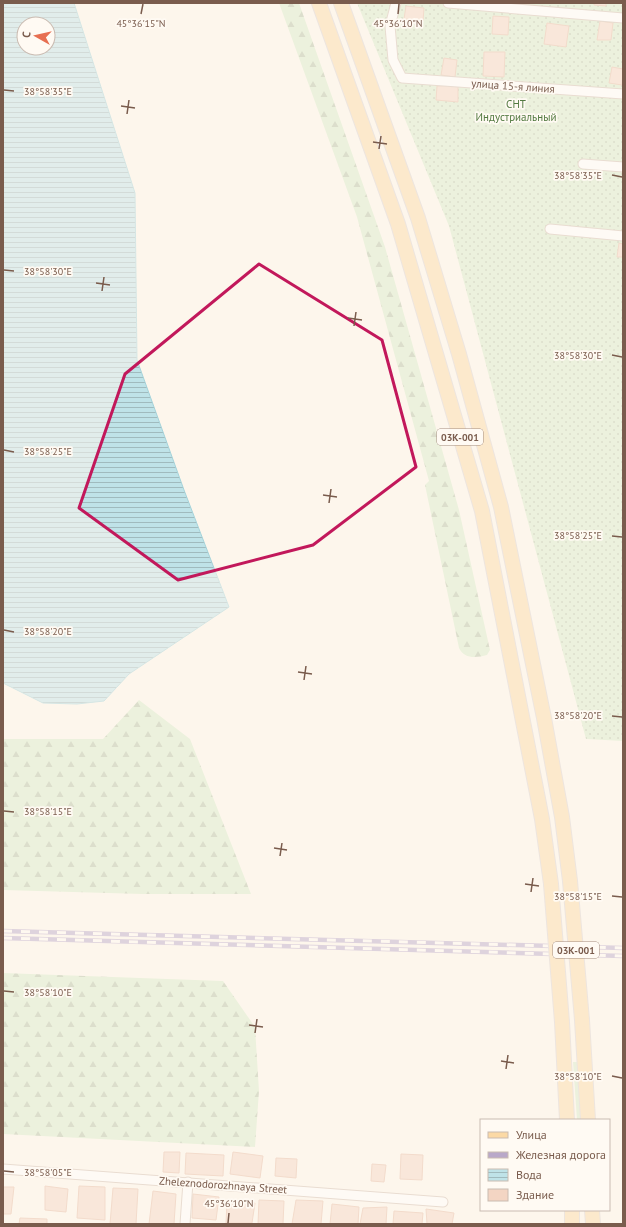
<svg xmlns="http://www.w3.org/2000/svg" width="626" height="1227" font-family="'PT Sans',sans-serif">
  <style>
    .grass { fill: #d8ecc9 }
    .forest { fill: url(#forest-firs) }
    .garden { fill: url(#garden-dots) }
    .water { fill: url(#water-rules); stroke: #a5d3da; fill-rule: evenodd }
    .building { fill: #f3d5c3; stroke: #e6bba3 }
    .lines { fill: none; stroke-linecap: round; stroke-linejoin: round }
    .minor-casing { stroke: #d1beb0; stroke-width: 11 }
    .primary-casing { stroke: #dad1cd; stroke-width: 16 }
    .minor { stroke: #fff; stroke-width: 9 }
    .primary { stroke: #fbd9a5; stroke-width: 14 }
    .rail-casing { stroke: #b9a8c9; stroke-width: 4.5 }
    .rail { stroke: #fffaf3; stroke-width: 3; stroke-dasharray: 9; stroke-linecap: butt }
    .primary-bridge-casing { stroke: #dad1cd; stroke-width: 16; stroke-linecap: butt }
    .primary-bridge { stroke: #fbd9a5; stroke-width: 14 }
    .marked { fill: none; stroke: #c2185b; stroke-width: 3; stroke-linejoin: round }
    .ticks { fill: none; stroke: #7a5c4d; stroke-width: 1.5 }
    .labels { text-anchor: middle; stroke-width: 3.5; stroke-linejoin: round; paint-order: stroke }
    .shield { fill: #fffaf3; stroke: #a28b7f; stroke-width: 1 }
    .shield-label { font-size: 10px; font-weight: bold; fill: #7a5c4d }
    .street-label { font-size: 11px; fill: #7a5c4d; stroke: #fffaf3 }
    .park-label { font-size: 11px; fill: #537a41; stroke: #fffaf3 }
    .ticks-label { font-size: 10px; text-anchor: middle; fill: #7a5c4d; stroke: #fffaf3; stroke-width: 3.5; stroke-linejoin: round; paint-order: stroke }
  </style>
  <defs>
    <pattern id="forest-firs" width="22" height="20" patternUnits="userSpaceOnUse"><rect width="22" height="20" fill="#d8ecc9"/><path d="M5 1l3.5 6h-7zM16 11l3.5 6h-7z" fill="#b4c2a5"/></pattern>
    <pattern id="garden-dots" width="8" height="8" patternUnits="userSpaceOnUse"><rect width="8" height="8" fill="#d8ecc9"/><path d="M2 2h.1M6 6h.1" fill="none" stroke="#b4c2a5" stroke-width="1.8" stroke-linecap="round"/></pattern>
    <pattern id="water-rules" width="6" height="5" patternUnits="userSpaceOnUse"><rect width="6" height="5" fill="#bfe3e8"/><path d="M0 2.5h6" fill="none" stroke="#a0bbbe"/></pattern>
  </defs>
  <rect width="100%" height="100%" fill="#fdf6ec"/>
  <path class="grass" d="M573 1062H579L583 1120H577Z"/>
  <g class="forest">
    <path d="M279 3H299L385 247 459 510 490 650 487 655C476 658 464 659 459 648L425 485 429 481 357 217Z"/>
    <path d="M139 700 190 739 251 894H142L3 890V739H103Z"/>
    <path d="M3 973 223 981 255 1027 259 1091 255 1147 3 1134Z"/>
  </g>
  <path class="garden" d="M357 3H623V741L586 739 449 226Z"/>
  <path class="water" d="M3 3H74L135 193 137 360 184 490 229 607 129 674 104 701 77 704 43 703 3 683ZM24 24H48V48H24Z"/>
  <g class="building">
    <path d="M594 3H606V6L594 5Z"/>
    <path d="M406 6 424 8 423 21 404 19Z"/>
    <path d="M493 16 509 17 508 35 492 34Z"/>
    <path d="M600 21 613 23 611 40H597Z"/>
    <path d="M547 23 569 26 566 47 544 44Z"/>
    <path d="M484 52H505L504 77 483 76Z"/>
    <path d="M444 58 457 60 455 77 441 75Z"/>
    <path d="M612 67 623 69 622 85 609 83Z"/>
    <path d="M458 85V102L436 100 437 86Z"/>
    <path d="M619 243 623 244V257H617Z"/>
    <path d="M164 1152H180L179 1173 163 1172Z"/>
    <path d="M233 1152 263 1156 260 1178 230 1174Z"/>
    <path d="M186 1153 224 1155 223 1176 185 1174Z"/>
    <path d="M401 1154 423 1155 422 1180 400 1179Z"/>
    <path d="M276 1158 297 1159 296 1178 275 1176Z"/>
    <path d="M372 1164 386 1165 384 1182 371 1181Z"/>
    <path d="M45 1186 68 1189 66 1212 45 1210Z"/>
    <path d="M79 1186 105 1187V1220L77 1218Z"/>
    <path d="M3 1187H14L11 1214H3Z"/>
    <path d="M113 1188 138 1189 136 1224H110Z"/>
    <path d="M153 1191 176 1194 174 1224H149Z"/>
    <path d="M193 1194 219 1197 216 1220 192 1218Z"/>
    <path d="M259 1200 284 1201 283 1224H258Z"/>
    <path d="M296 1200 323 1201 321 1224H292Z"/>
    <path d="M227 1202 255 1203 252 1223H226Z"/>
    <path d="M332 1204 359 1207 358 1224H330Z"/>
    <path d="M387 1207 386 1224H360L363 1208Z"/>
    <path d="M426 1209 454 1213 452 1224H427Z"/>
    <path d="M394 1211 423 1213 422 1224H393Z"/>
    <path d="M20 1218 47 1219V1224H19Z"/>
  </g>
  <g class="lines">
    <defs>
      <g id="minor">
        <path d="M396 3 390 26 393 60 402 78 623 94"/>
        <path d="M448 3 623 18"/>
        <path d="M583 164 623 167"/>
        <path d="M550 229 623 236"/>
        <path d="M3 1169 443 1202"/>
        <path d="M185 1224 188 1182"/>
      </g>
      <g id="primary">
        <path d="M319 3 398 224 482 511 542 819 551 884"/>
        <path d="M341 3 418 218 459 354 501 507 544 718 562 817 570 881"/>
        <path d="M582 1020 588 1120"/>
        <path d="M562 1022 567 1120"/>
        <path d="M572 1210V1224"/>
        <path d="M592 1210 593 1224"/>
      </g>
    </defs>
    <use href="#minor" class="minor-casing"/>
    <use href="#primary" class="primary-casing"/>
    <use href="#minor" class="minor"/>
    <use href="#primary" class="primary"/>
    <defs>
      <g id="rail">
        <path d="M3 931 623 948"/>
        <path d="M3 938 623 956"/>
      </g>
    </defs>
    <use href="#rail" class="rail-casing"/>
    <use href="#rail" class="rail"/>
    <defs>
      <g id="primary-bridge">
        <path d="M570 881 582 1020"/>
        <path d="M551 884 562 1022"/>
      </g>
    </defs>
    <use href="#primary-bridge" class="primary-bridge-casing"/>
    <use href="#primary-bridge" class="primary-bridge"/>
  </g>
  <path d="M0 0H626V1227H0ZM259 264 382 340 416 467 313 545 178 580 79 508 125 374Z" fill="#fdf6ec" fill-opacity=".55" fill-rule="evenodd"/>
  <path class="marked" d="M259 264 382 340 416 467 313 545 178 580 79 508 125 374Z"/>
  <path class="ticks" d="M141 14 143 4M398 14 399 4M4 90 14 91M121 106 135 108M127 114 129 100M373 142 387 144M379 149 381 136M612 175 622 177M4 270 14 271M96 283 110 285M102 291 104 277M348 318 362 320M354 326 356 312M612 355 622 357M4 450 14 452M323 495 337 497M329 503 331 489M612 536 622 537M4 630 14 632M298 672 312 674M304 680 306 666M612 716 622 717M4 811 14 812M274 848 287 850M280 856 282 843M525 884 539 886M531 892 533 878M612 896 622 897M4 991 14 992M249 1025 263 1027M255 1033 257 1019M501 1061 514 1063M506 1069 508 1055M612 1076 622 1078M4 1171 14 1172M228 1223 229 1213"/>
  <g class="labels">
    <g class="shield">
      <rect x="437" y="429" width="46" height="16" rx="3"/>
      <rect x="553" y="942" width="46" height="16" rx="3"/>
    </g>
    <g class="shield-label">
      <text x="460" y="441">03К-001</text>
      <text x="576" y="954">03К-001</text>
    </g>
    <g class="street-label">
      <text transform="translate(513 86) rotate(4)" y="4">улица 15-я линия</text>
      <text transform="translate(223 1185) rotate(4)" y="4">Zheleznodorozhnaya Street</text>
    </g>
    <g class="park-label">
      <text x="516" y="108">СНТ<tspan x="516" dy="13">Индустриальный</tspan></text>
    </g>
  </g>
  <g class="ticks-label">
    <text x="141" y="27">45°36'15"N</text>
    <text x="398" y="27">45°36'10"N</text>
    <text x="48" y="95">38°58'35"E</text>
    <text x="578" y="179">38°58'35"E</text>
    <text x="48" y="275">38°58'30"E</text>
    <text x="578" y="359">38°58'30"E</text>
    <text x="48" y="455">38°58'25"E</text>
    <text x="578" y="539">38°58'25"E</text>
    <text x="48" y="635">38°58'20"E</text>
    <text x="578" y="719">38°58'20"E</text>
    <text x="48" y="815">38°58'15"E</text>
    <text x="578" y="900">38°58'15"E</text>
    <text x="48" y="996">38°58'10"E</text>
    <text x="578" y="1080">38°58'10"E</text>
    <text x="48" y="1176">38°58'05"E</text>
    <text x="229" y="1207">45°36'10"N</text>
  </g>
  <rect width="626" height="1227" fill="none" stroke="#7a5c4d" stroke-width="8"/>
  <rect x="480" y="1119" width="130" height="92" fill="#fffaf3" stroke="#cabbb1"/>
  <rect x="488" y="1132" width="20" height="6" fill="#fbd9a5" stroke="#cabbb1"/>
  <text x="516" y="1139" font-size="12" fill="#7a5c4d">Улица</text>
  <rect x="488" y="1152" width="20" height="6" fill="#b9a8c9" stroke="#cabbb1"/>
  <text x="516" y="1159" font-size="12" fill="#7a5c4d">Железная дорога</text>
  <rect x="488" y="1169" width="20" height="12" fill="url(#water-rules)" stroke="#cabbb1"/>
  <text x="516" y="1179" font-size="12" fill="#7a5c4d">Вода</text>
  <rect x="488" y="1189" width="20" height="12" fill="#f3d5c3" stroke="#cabbb1"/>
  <text x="516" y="1199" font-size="12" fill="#7a5c4d">Здание</text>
  <g transform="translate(36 36) rotate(278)"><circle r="19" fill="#fffaf3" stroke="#cabbb1"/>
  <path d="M0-3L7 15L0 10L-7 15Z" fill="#e76f51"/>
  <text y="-6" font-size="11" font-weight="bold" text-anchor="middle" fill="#7a5c4d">С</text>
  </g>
</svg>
